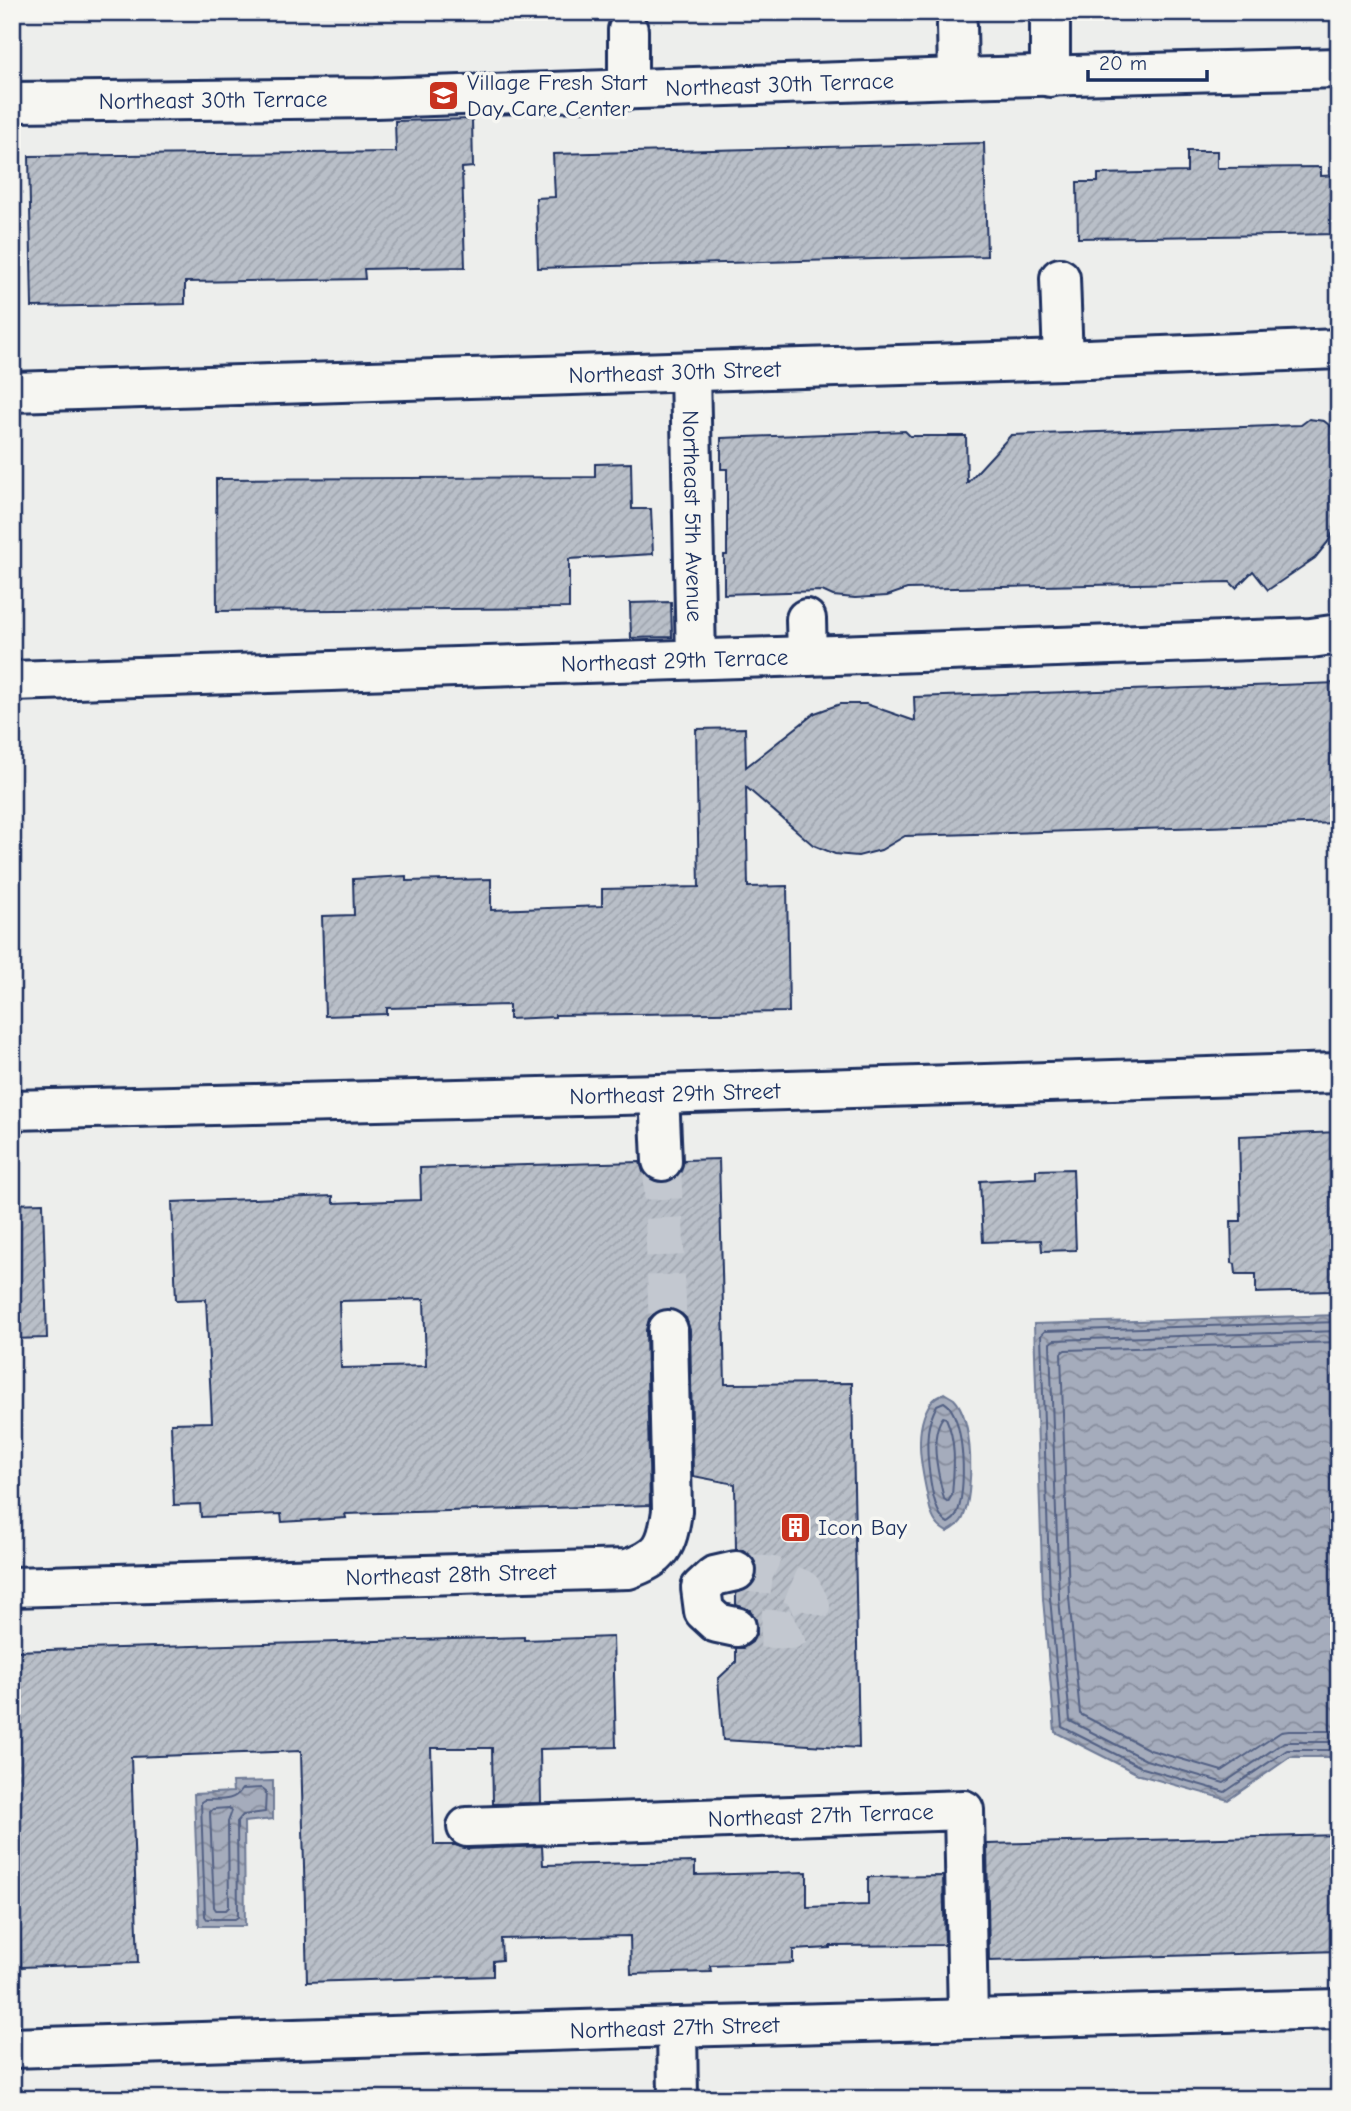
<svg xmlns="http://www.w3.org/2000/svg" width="1351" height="2111" font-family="'Comic Neue',sans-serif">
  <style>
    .water { fill: url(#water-waves); stroke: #6e7a96; stroke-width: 2 }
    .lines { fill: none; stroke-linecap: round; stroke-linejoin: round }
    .shore { stroke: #526184; stroke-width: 2 }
    .building { fill: url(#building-hatch); stroke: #1b2f5e; stroke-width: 2; fill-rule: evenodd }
    .minor-tunnel { stroke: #c3c8d0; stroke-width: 38; stroke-dasharray: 38 19; stroke-linecap: butt }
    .minor-casing { stroke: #1b2f5e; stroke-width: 44 }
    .minor { stroke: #f6f6f2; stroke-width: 38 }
    .labels { text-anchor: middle; stroke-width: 7; stroke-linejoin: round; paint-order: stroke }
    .poi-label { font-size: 23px; fill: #1b2f5e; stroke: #f6f6f2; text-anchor: start }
    .street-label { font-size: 23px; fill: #1b2f5e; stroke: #f6f6f2 }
  </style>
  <defs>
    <pattern id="water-waves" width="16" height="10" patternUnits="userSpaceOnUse" patternTransform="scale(1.75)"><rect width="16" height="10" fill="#a5acbc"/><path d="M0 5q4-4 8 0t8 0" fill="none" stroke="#868c9c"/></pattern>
    <pattern id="building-hatch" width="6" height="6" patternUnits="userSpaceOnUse" patternTransform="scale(1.75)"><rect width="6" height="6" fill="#b9bfc8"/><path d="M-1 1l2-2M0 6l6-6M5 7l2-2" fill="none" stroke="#9ea4ae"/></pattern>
  </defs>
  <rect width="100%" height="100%" fill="#edeeec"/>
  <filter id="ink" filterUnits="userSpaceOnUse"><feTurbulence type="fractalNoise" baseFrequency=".0143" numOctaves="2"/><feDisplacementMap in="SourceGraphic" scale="14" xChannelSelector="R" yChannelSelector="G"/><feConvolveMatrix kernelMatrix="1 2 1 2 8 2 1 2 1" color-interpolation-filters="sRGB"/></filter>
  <g filter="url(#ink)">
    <g class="water">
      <path d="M1339 1315V1757H1290L1228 1800 1140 1775 1055 1732 1043 1599 1034 1324Z"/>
      <path d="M944 1393C947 1395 951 1397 954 1399 974 1419 974 1493 963 1518 960 1525 953 1529 947 1532 944 1530 940 1528 938 1525 931 1518 929 1504 927 1494 921 1466 913 1428 931 1402 934 1397 939 1396 944 1393Z"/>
      <path d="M273 1781V1819L244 1822 245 1926H199L194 1794 233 1792 232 1782Z"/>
    </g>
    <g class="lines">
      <g class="shore">
        <path d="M1339 1322 1045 1331 1041 1335 1050 1598 1062 1727 1143 1768 1225 1792 1287 1750H1339"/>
        <path d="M1339 1331 1054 1340 1050 1343 1059 1598 1070 1721 1146 1760 1224 1783 1284 1742H1339"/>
        <path d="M1339 1342 1065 1350 1061 1353 1069 1597 1080 1714 1150 1750 1222 1771 1281 1732 1289 1731H1339"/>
        <path d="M944 1402C966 1414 967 1496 956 1516 954 1520 951 1521 948 1523 930 1514 926 1451 928 1432 929 1422 933 1413 937 1405Z"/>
        <path d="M943 1417 946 1418C957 1442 954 1470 952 1495L948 1502 944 1499C939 1477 928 1437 943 1417Z"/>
        <path d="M262 1788 266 1791 265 1812 243 1815 237 1822 238 1917 235 1919H207L205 1916 201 1802 204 1800C219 1799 233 1803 242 1789Z"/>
        <path d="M213 1809 229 1808 232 1811 228 1822 229 1907 226 1910H216L214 1907 210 1812Z"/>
      </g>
    </g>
    <g class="building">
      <path d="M472 119 473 167 462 168 465 267 364 269 365 279 185 282V304L32 307 29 156 396 152 395 121Z"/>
      <path d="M984 143 987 256 538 268 536 198 555 197 553 154Z"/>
      <path d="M1187 151H1217V168L1321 167V176L1339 175V234L1078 238 1077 182H1098V174L1187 172Z"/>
      <path d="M1309 419 1324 421 1339 433V521L1328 542 1315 558 1268 590 1253 571 1236 588 1230 582 907 589 887 596 855 598 833 596 822 591 724 594V555H727V469H721V438L905 431 910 436H966L967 483 1011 435 1301 425Z"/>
      <path d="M631 463 632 509H651L653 554 569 559V608L217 611 216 479 595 477V464Z"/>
      <path d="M671 602 672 637 631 638 630 603Z"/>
      <path d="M1339 683V823L905 836 881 850 858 856 835 854 813 845 746 787 748 887 787 886 789 1012 555 1015V1017L509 1019V1005L387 1008V1014L325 1016 322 916 354 915 353 879 406 876V881L491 879V910L602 906V889L699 887 696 729 745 728 746 767 815 713 840 704H866L915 721 914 697Z"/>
      <path d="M1339 1132V1284H1332V1291L1256 1293V1274H1236L1235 1264 1232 1263 1231 1221H1241L1239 1136Z"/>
      <path d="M719 1159 725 1384 852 1383 859 1748 723 1740 718 1679 736 1662V1648H743L752 1642 757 1632 756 1620 750 1610 736 1605V1593L751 1587 757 1578V1567L752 1556 743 1550H736L735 1484 693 1476 690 1330 686 1318 678 1311 667 1308 656 1312 649 1319 646 1330 650 1505 345 1514 346 1518 282 1522 281 1514 201 1517 200 1504 174 1505 171 1423 212 1422 206 1299 176 1300 172 1202 333 1196V1203L421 1200 420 1168 640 1162 643 1172 651 1180 664 1183 673 1180 681 1172 684 1160ZM424 1299 426 1366 341 1368 339 1301Z"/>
      <path d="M1073 1169 1076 1250 1042 1251 1041 1240 983 1242 980 1181 1036 1178V1170Z"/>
      <path d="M43 1203 47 1338 12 1339V1204Z"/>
      <path d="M524 1637V1640L613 1637 616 1747 540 1749 541 1803 493 1804 492 1748H431L434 1845H455L468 1849 542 1846 543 1865 695 1862V1875L807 1872V1907L868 1905V1877L943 1876 945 1945 830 1946V1948L793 1950V1963L710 1966 711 1972 631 1974 630 1936 501 1939 502 1960 493 1961V1976L307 1982 301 1751 131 1757 138 1963 21 1967 14 1748H12V1651Z"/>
      <path d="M1339 1835V1951L989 1961 987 1844Z"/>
    </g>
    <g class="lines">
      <g class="minor-tunnel">
        <path d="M662 1161 668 1330"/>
        <path d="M736 1571 773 1576 802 1589 811 1606 807 1621 790 1630 736 1627"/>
      </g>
      <defs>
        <g id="minor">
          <path d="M1050 21V77"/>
          <path d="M957 25 958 78"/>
          <path d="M628 30V90"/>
          <path id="s1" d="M12 102 375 98 958 78 1339 68"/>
          <path d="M1060 278 1063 360"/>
          <path id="s2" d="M690 372 696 659"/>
          <path id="s3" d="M12 392 1063 360 1339 349"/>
          <path d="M806 619 807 656"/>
          <path id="s4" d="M12 681 807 656 1311 638 1339 634"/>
          <path d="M659 1094 662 1161"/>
          <path id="s5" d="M12 1110 659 1094 1339 1073"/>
          <path d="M736 1571 714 1576 701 1588 704 1611 717 1623 736 1627"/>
          <path id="s6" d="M12 1587 628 1569C662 1557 667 1546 672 1511L668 1330"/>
          <path id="s7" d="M467 1827 964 1810 968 2019"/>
          <path d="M677 2027 678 2099"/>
          <path id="s8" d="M12 2048 677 2027 1339 2009"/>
        </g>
      </defs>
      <use href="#minor" class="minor-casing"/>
      <use href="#minor" class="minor"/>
    </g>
  </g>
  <defs>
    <symbol id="school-square" viewBox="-11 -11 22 22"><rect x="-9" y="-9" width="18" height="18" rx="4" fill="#c8321e" stroke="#f6f6f2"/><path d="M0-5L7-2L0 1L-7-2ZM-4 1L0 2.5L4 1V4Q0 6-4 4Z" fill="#fff"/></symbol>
    <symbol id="building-square" viewBox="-11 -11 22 22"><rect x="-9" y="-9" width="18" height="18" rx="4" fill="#c8321e" stroke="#f6f6f2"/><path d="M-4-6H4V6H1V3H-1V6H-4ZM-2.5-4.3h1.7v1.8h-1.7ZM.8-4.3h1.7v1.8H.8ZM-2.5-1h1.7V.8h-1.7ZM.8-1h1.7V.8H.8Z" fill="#fff"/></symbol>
  </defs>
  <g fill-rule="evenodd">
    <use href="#school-square" x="426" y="78" width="35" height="35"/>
    <use href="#building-square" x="778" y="1510" width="35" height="35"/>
  </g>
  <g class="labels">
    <g class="poi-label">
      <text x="467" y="90">Village Fresh Start<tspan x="467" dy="26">Day Care Center</tspan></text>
      <text x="818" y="1535">Icon Bay</text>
    </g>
    <g class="street-label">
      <text dy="8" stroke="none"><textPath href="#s1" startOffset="768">Northeast 30th Terrace</textPath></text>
      <text dy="8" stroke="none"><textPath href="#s1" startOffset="201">Northeast 30th Terrace</textPath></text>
      <text dy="8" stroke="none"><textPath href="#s3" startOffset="663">Northeast 30th Street</textPath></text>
      <text dy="8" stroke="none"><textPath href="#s2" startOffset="144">Northeast 5th Avenue</textPath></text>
      <text dy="8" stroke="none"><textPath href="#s4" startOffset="663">Northeast 29th Terrace</textPath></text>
      <text dy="8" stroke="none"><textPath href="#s5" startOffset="663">Northeast 29th Street</textPath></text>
      <text dy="8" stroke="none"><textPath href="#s6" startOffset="439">Northeast 28th Street</textPath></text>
      <text dy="8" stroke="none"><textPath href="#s7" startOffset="354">Northeast 27th Terrace</textPath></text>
      <text dy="8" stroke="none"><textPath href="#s8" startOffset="663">Northeast 27th Street</textPath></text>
    </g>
  </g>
  <rect width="1351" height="2111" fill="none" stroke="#f6f6f2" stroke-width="42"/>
  <rect x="21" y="21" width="1309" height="2069" fill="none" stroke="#1b2f5e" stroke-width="2.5" filter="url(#ink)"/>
  <path d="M1088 70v10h119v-10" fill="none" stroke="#1b2f5e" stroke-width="3.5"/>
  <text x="1099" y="70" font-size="21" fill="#1b2f5e" stroke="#f6f6f2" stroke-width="5" paint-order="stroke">20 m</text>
</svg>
